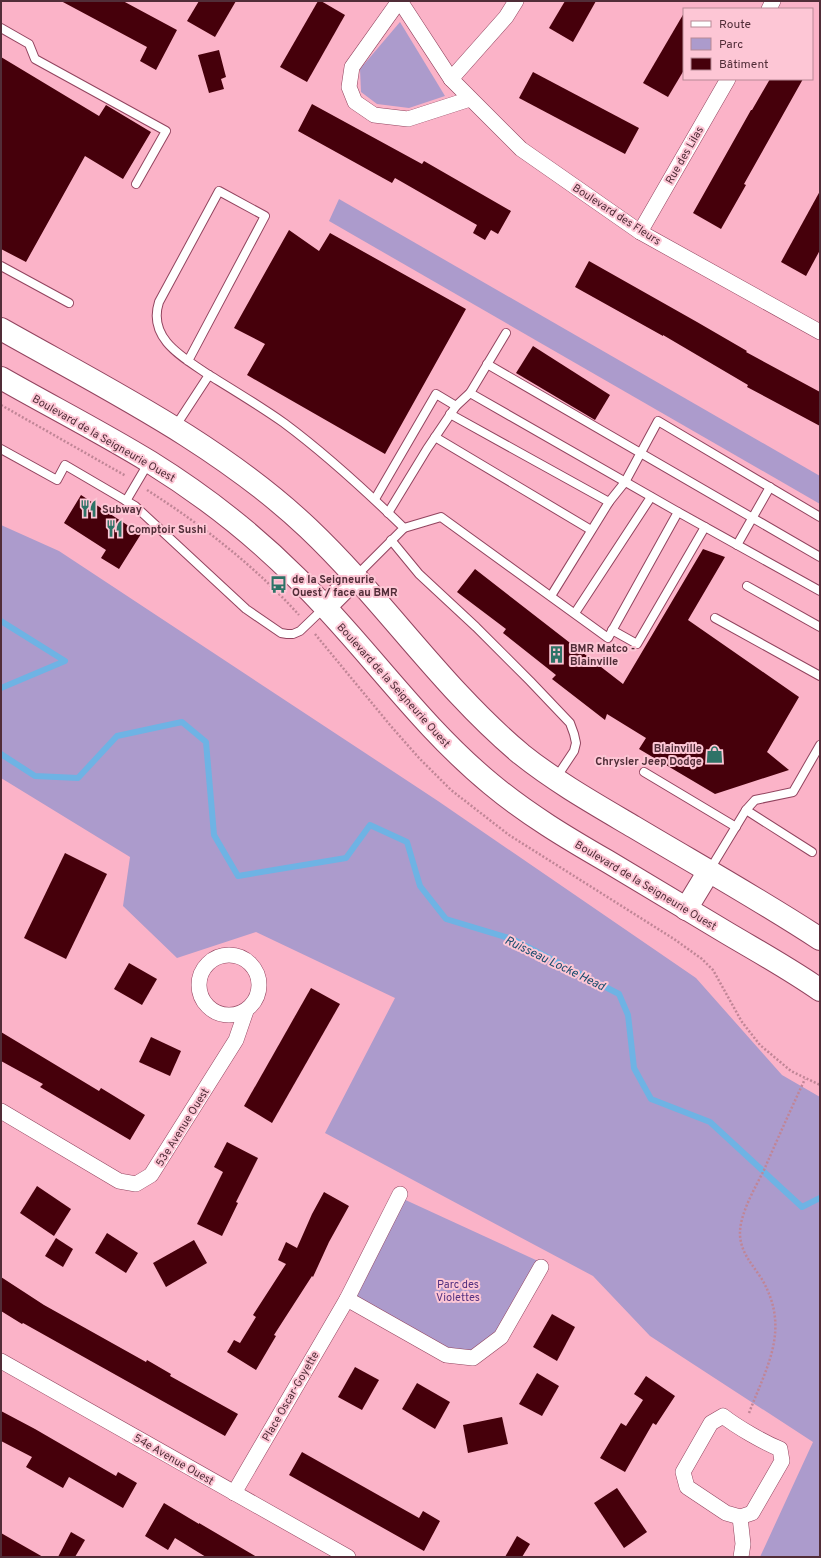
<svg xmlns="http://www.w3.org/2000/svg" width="821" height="1558" font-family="Overpass,sans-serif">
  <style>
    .green { fill: #ac9bcc }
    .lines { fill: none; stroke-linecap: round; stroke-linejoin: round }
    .stream { stroke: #6eb3e4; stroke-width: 6 }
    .building { fill: #46000b }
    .service-casing { stroke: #92445f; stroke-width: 10 }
    .minor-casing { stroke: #92445f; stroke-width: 16 }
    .secondary-casing { stroke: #92445f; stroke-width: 24 }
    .path { stroke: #c08596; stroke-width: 2.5; stroke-dasharray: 2 2; stroke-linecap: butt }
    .service { stroke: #fff; stroke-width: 8 }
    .minor { stroke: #fff; stroke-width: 15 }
    .secondary { stroke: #fff; stroke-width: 22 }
    .labels { text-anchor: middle; stroke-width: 4; stroke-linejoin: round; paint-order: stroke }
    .street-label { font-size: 11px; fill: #512d38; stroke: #fdc6d5 }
    .poi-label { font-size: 11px; font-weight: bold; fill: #512d38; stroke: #fdc6d5; text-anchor: start }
    .park-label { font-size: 11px; fill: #52307f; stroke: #fdc6d5 }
    .water-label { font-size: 12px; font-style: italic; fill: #174c6d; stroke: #fdc6d5 }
  </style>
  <rect width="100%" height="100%" fill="#fbb3c8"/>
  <g class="green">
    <path d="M400 22 445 96 409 108 377 104 361 92 360 69Z"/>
    <path d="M339 199 820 476V504L329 221Z"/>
    <path d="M1 525 59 551 438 801 696 978 782 1075 820 1097V1557H760L813 1442 650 1336 593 1276 325 1133 395 998 256 932 177 958 123 906 130 857 1 778Z"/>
    <path d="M399 1197 538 1261 506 1329 477 1353 448 1352 348 1298Z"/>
  </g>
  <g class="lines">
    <g class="stream">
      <path d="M1 621 65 661 1 688"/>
      <path d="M1 754 35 776 78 778 117 736 182 722 206 742 214 835 238 876 346 858 370 825 407 842 420 886 446 919 512 939 619 994 628 1015 634 1068 651 1099 710 1122 802 1207 820 1198"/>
    </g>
  </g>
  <g class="building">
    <path d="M61 1H123L177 30 156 70 140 61 147 47Z"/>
    <path d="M199 1H236L215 37 187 21Z"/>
    <path d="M318 1H321L345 15 307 82 280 67Z"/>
    <path d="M565 1H596L573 42 549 28Z"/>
    <path d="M684 13V70L668 97 643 83Z"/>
    <path d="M219 50 226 77 221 79 224 89 209 93 198 55Z"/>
    <path d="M1 57 99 116 106 105 151 132 123 179 85 156 26 262 1 249Z"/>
    <path d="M533 72 639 128 625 154 519 98Z"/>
    <path d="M770 79H803L744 184 746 185 721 229 693 213 751 110H752Z"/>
    <path d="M312 104 422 164 424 161 511 211 498 234 491 230 485 240 473 233 477 225 395 178 392 183 298 131Z"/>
    <path d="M820 191V250L806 276 781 262Z"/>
    <path d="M289 230 319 251 330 233 466 309 385 454 247 375 265 344 234 328Z"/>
    <path d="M589 261 697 322 747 351 746 352 820 392V426L747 387 748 385 663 335V336L575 287Z"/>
    <path d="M533 346 610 395 595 420 516 373Z"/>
    <path d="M81 495 141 534 119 569 101 558 106 550 64 523Z"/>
    <path d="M703 549 725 557 688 620 799 697 767 752 789 770 715 794 639 749 646 738 607 714 605 720 552 679 556 675 503 633 506 629 457 592 475 569 623 684Z"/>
    <path d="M65 853 107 874 66 959 24 938Z"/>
    <path d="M129 963 157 979 142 1005 114 989Z"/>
    <path d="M311 988 340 1004 272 1123 244 1106Z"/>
    <path d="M1 1032 99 1091 101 1088 145 1115 130 1140 40 1087 43 1084 1 1061Z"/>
    <path d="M151 1037 181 1051 170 1076 139 1062Z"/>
    <path d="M227 1142 258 1158 236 1202 238 1203 222 1236 197 1224 223 1172 214 1167Z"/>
    <path d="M37 1186 71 1209 54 1236 20 1213Z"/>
    <path d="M324 1192 349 1206 329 1242 313 1277 312 1276 274 1335 276 1336 256 1370 227 1352 234 1340 240 1343 256 1317 253 1315 286 1264 278 1260 286 1242 297 1248 312 1214Z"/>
    <path d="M107 1233 138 1253 126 1273 95 1253Z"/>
    <path d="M56 1238 73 1249 63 1267 45 1256Z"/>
    <path d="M194 1240 207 1263 166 1287 153 1263Z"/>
    <path d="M1 1277 44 1305 146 1362 147 1360 171 1374 170 1376 238 1414 225 1436 23 1323 22 1324 1 1311Z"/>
    <path d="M552 1314 575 1327 557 1361 533 1347Z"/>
    <path d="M355 1367 379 1380 362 1410 338 1397Z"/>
    <path d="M537 1373 559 1386 542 1416 519 1404Z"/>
    <path d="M646 1376 675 1396 656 1425 653 1423 625 1472 600 1458 621 1423 626 1426 643 1400 634 1394Z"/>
    <path d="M417 1383 450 1402 435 1429 402 1409Z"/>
    <path d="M1 1411 35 1429 116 1476 118 1472 137 1483 123 1508 69 1477 63 1488 26 1467 32 1457 1 1441Z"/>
    <path d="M502 1417 508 1444 468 1453 463 1425Z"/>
    <path d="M302 1452 419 1518 423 1511 440 1521 424 1551 289 1475Z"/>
    <path d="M617 1488 647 1532 624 1548 594 1503Z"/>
    <path d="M164 1503 199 1524V1523L257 1557H206L175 1538 168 1550 145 1536Z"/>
    <path d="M71 1532 85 1540 75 1557H58Z"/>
    <path d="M1 1533 43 1557H1Z"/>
    <path d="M517 1536 530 1544 522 1557H505Z"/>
  </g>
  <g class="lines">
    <defs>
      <g id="service">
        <path d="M1 28 29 44 35 59 166 131 136 184"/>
        <path d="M1 266 69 303"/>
        <path d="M188 361 265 216 219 191 159 302C147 339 184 358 209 375"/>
        <path d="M487 364 820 557"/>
        <path d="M456 406 470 393 506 333"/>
        <path d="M450 414 609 502"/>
        <path d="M175 427 209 375C235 391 260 406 284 423 327 455 366 491 404 528L356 576"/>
        <path d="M435 437 591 530"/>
        <path d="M1 449 57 480 65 465 135 506 246 609 281 633 287 634H293L300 631 324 608"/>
        <path d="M375 499 436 394 456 406 427 449 388 513"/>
        <path d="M126 501 149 462"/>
        <path d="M678 512 820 591"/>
        <path d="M404 528 441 517 608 638 678 512 470 393"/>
        <path d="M391 540 419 574 476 627 530 681 570 723 574 734 576 743 574 751 556 778"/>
        <path d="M737 545 770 487"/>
        <path d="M747 586 820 627"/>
        <path d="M551 596 609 502 625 482 658 421 820 517"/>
        <path d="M575 613 651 497"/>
        <path d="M715 618 820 676"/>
        <path d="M612 630 637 644 705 527"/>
        <path d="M644 772 736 827"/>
        <path d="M746 810 755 800 793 792 820 745"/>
        <path d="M709 871 746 810 812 852"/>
      </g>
      <g id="minor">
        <path d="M399 1 352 67 349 87 355 102 374 115 408 119 470 99"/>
        <path d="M400 1 451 79 521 149 640 232 820 332"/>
        <path d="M769 9 773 1"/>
        <path d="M451 79 506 17 516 1"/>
        <path d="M640 232 728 79"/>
        <circle cx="229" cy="985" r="30"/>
        <path d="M1 1111 119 1181 136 1184 151 1175 236 1040 246 1011"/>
        <path d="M347 1299 446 1355 473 1358 501 1337 541 1267"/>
        <path d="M1 1361 348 1557"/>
        <path d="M723 1416C737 1427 763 1442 780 1449L782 1461 752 1513 740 1517 726 1513 687 1487 683 1472 711 1423Z"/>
        <path d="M234 1493 347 1299 400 1194"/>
        <path d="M740 1517 743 1544 741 1557"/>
      </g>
      <g id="secondary">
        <path d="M1 329C107 389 219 444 308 528 384 600 441 687 521 754 556 782 595 804 634 827 696 864 759 899 820 939"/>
        <path d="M1 378C50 406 101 432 150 462 203 495 252 533 296 577 364 643 417 723 491 784 527 814 567 838 607 861 647 885 687 909 727 933 759 952 790 969 820 990"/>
        <path d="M325 607 355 577"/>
        <path d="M686 909 709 871"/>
      </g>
    </defs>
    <use href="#service" class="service-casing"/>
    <use href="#minor" class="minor-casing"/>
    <use href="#secondary" class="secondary-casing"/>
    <g class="path">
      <path d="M1 405 126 476"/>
      <path d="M147 490C202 525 255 566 299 615"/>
      <path d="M315 634 390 725 419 758 451 790 509 835 674 939 702 959 713 970 742 1022 760 1045 791 1071 820 1085"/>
      <path d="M749 1413C767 1366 790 1330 763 1281 754 1266 741 1254 740 1235 739 1215 755 1188 764 1170 777 1140 791 1109 805 1079"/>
    </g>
    <use href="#service" class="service"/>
    <use href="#minor" class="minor"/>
    <use href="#secondary" class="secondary"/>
  </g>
  <defs>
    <symbol id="restaurant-bare" viewBox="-9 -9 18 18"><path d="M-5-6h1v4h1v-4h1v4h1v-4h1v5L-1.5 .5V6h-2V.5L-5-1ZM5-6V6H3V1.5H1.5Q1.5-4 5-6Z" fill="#2e7367" stroke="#fdc6d5" stroke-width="2.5" paint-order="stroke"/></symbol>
    <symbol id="bus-bare" viewBox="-9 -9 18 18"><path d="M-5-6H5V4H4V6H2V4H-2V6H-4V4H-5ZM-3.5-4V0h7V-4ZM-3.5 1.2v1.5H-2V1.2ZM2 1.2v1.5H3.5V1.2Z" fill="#2e7367" stroke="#fdc6d5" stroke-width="2.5" paint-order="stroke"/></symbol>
    <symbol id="building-bare" viewBox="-9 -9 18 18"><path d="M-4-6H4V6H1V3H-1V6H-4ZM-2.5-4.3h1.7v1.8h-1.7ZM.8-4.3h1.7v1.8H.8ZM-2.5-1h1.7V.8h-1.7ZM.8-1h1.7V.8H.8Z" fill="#2e7367" stroke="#fdc6d5" stroke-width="2.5" paint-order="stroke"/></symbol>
    <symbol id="shop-bare" viewBox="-9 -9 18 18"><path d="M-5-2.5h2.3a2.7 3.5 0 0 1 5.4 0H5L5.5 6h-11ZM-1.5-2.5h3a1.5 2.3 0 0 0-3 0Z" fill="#2e7367" stroke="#fdc6d5" stroke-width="2.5" paint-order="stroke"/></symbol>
  </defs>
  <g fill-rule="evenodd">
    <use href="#restaurant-bare" x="76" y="496" width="25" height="25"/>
    <use href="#restaurant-bare" x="102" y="516" width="25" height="25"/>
    <use href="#bus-bare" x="266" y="572" width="25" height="25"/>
    <use href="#building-bare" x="544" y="642" width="25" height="25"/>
    <use href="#shop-bare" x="702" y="742" width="25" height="25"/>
  </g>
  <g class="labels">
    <g class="street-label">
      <text transform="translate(684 155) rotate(-60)" y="4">Rue des Lilas</text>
      <text transform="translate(617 214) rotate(33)" y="4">Boulevard des Fleurs</text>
      <text transform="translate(104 438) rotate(30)" y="4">Boulevard de la Seigneurie Ouest</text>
      <text transform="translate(394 685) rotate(48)" y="4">Boulevard de la Seigneurie Ouest</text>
      <text transform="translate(646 885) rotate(31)" y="4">Boulevard de la Seigneurie Ouest</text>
      <text transform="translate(182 1127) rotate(-58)" y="4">53e Avenue Ouest</text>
      <text transform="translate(290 1396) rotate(-60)" y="4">Place Oscar-Goyette</text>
      <text transform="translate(174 1459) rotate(30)" y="4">54e Avenue Ouest</text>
    </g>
    <g class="poi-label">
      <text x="102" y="513">Subway</text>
      <text x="128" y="533">Comptoir Sushi</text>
      <text x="292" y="583">de la Seigneurie<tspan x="292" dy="13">Ouest / face au BMR</tspan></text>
      <text x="570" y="652">BMR Matco -<tspan x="570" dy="13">Blainville</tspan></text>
      <text x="702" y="752" text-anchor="end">Blainville<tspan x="702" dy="13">Chrysler Jeep Dodge</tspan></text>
    </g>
    <g class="park-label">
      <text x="458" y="1288">Parc des<tspan x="458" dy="13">Violettes</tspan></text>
    </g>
    <g class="water-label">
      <text transform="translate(555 963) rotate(26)" y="4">Ruisseau Locke Head</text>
    </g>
  </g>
  <rect width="821" height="1558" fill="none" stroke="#512d38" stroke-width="4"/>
  <rect x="683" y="8" width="130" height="72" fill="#fdc6d5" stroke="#b88996"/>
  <rect x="691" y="21" width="20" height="6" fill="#ffffff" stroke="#b88996"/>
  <text x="719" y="28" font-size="12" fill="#512d38">Route</text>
  <rect x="691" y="38" width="20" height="12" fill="#ac9bcc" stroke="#b88996"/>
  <text x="719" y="48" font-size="12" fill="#512d38">Parc</text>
  <rect x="691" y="58" width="20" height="12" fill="#46000b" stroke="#b88996"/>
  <text x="719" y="68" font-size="12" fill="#512d38">Bâtiment</text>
</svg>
